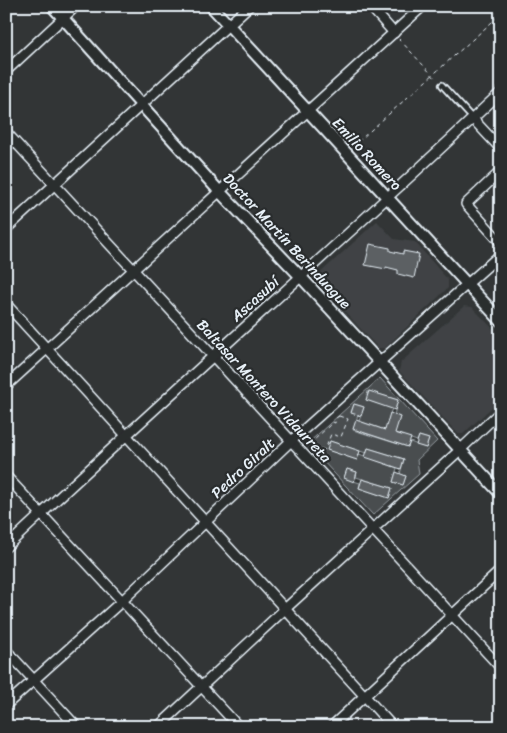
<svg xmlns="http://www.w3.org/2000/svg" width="507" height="733" font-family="Sriracha,sans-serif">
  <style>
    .built { fill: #3f4244 }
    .green { fill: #494d4f; stroke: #989fa4; fill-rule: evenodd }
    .building { fill: #5c6063; stroke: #e8f1f8 }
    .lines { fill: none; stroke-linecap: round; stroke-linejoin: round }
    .service-casing { stroke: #e8f1f8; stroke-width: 8 }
    .minor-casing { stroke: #e8f1f8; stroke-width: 12 }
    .tertiary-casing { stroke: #e8f1f8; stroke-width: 14 }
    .path { stroke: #e8f1f8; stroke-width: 1; stroke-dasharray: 4 4; stroke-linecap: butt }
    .service { stroke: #2a2d2e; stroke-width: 4.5 }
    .minor { stroke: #2a2d2e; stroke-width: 9 }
    .tertiary { stroke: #2a2d2e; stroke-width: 10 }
    .labels { text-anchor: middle; stroke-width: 4.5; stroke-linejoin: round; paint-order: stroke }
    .street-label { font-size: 15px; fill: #e8f1f8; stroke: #2a2d2e }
  </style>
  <rect width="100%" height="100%" fill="#323536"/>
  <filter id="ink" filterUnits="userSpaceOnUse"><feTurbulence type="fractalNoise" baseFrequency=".02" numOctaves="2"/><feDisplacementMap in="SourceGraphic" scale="10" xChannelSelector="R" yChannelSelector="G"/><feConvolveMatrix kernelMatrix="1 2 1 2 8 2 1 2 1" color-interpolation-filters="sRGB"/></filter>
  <g filter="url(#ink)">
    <g class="built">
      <path d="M377 221 394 239 415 242 448 280V288L385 348H378L318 282V275Z"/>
      <path d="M464 306 472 307 501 337V399L463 434H458L399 371 401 362Z"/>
    </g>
    <path class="green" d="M380 378 437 441 417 460 419 474 373 515 307 444ZM368 391 398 400 394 415 400 417 397 426 387 423 392 408 366 400ZM354 404 364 407 359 421 417 441 419 436 429 439 426 448 410 442 408 447 353 430 358 415 351 412ZM330 441 366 453 368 448 404 459 400 474 406 476 403 485 393 482 397 468 359 454 357 460 328 450ZM347 469 357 472 356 477 392 488 389 498 359 488 360 483 344 478Z"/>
    <g class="building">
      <path d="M370 244 390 248V251L403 254V251L419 254 414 278 398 274V270L386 267V269L365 265Z"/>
      <path d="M369 391 398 400 395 410 366 400Z"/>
      <path d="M354 404 364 407 361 416 351 413Z"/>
      <path d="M390 413 400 417 395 433 411 438 408 447 353 429 356 420 385 430Z"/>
      <path d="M419 436 429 439 426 448 416 445Z"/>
      <path d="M330 441 360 451 357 460 327 450Z"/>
      <path d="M368 448 404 459 401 469 365 457Z"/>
      <path d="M347 469 357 472 354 482 344 478Z"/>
      <path d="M396 472 406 476 403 485 393 482Z"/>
      <path d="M362 479 392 488 389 498 359 488Z"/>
    </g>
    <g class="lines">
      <defs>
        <path id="service" d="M442 85 473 119"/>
        <g id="minor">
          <path d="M370 6 394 33"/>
          <path d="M6 71 76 6"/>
          <path d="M473 119 501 149"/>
          <path d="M6 132 501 668"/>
          <path d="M501 171 466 204 501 243"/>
          <path d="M6 229 249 6"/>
          <path d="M6 304 393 727"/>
          <path d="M6 386 423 6"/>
          <path d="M6 476 239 727"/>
          <path d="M6 547C169 393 338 246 501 92"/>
          <path d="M6 650 77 727"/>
          <path d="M6 705 122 601 291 441 501 254"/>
          <path d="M158 727 285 609 460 450 501 411"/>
          <path d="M331 727 501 570"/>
        </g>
        <g id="tertiary">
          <path d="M52 6 219 191 300 276 501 494"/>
          <path d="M211 6 501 321"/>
        </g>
      </defs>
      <use href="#service" class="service-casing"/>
      <use href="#minor" class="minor-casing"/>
      <use href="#tertiary" class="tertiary-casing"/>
      <g class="path">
        <path d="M399 39 437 80"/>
        <path d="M352 147 501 14"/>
        <path d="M339 416 348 419 341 437 331 434 325 450 311 445 310 444 333 422 335 423 336 418Z"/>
      </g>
      <use href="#service" class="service"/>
      <use href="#minor" class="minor"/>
      <use href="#tertiary" class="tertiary"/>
    </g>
  </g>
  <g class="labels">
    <g class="street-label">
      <text transform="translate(367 154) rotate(47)" y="5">Emilio Romero</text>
      <text transform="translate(287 241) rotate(47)" y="5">Doctor Martín Berinduague</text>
      <text transform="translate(255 299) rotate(-42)" y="5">Ascasubí</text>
      <text transform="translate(264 391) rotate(47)" y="5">Baltasar Montero Vidaurreta</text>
      <text transform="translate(243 468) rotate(-43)" y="5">Pedro Giralt</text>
    </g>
  </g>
  <rect width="507" height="733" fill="none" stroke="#2a2d2e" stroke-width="25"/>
  <rect x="12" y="12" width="482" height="708" fill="none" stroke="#e8f1f8" stroke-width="2" filter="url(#ink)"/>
</svg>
